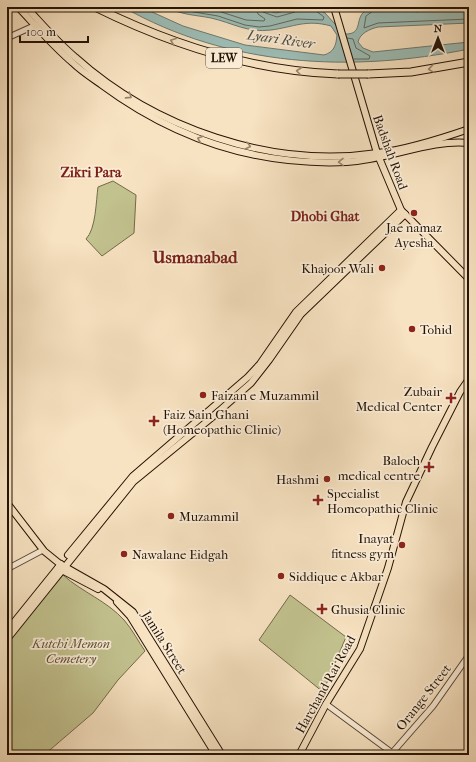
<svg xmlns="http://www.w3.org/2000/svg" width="476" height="762" font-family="'IM FELL French Canon',serif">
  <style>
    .green { fill: #c2c28f; stroke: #736a4a }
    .water { fill: #9dbdb6; stroke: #6d796f }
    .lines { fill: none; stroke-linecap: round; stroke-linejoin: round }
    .shore { stroke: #60685d; stroke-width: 1 }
    .minor-casing { stroke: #594733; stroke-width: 7 }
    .major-casing { stroke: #241304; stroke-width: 8 }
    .highway-casing { stroke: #241304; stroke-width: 9 }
    .minor { stroke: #faecd7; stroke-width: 5 }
    .major { stroke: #f7e2c1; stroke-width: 6 }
    .highway { stroke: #f7e2c1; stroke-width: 7 }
    .highway-bridge-casing { stroke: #241304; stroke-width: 9; stroke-linecap: butt }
    .highway-bridge { stroke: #f7e2c1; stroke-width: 7 }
    .oneway { stroke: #98856c }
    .poi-dot { fill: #8f2418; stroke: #faecd7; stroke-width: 1.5 }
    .labels { text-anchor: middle; stroke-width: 3.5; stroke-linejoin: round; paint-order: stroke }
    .shield { fill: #faecd7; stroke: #645443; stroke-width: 1 }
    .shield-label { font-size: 12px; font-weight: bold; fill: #241304 }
    .street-label { font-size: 13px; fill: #241304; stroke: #faecd7 }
    .poi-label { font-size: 13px; fill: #241304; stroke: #faecd7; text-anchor: start }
    .park-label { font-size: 13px; font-style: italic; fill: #5b5035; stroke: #faecd7 }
    .water-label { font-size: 14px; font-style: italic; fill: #4e4e42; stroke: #faecd7 }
    .neighbourhood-label { font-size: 14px; font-weight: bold; fill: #7a1f14; stroke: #faecd7 }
    .district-label { font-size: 17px; font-weight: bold; fill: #7a1f14; stroke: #faecd7 }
  </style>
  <rect width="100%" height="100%" fill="#f7e2c1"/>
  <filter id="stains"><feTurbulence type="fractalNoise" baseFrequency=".005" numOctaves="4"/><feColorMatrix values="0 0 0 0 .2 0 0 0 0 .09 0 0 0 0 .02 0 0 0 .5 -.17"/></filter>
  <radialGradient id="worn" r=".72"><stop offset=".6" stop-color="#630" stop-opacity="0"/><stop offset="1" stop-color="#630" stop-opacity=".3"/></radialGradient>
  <g class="green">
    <path d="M113 181 136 195 134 233 102 256 86 239C96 229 96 201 98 187Z"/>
    <path d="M63 575C82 592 107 601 124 620 132 629 138 641 145 651L118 680 93 713 44 755H7V643L59 576Z"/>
    <path d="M290 595 346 637 323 692 259 640Z"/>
  </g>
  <path class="water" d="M123 7H141L183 26 245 45 324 55C334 52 336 46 337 35L331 26C306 19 294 27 271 30 247 33 233 23 211 18 196 15 181 15 167 7L259 8 276 13 301 7H314L325 13 344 34C364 35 354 19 365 11 367 9 406 7 409 8 412 9 414 11 417 12L434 7H469V23L378 27C370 29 360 33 358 42L363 48 373 52 469 42V49C351 73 229 67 123 7Z"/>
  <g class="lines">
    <g class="shore">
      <path d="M176 7 194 12 218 16 245 25 259 27 270 26 297 19 323 20 324 17 316 11 315 7"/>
      <path d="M194 7 212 9 246 20 264 21 265 19 258 14 256 7"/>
      <path d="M261 7 263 12 277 17 295 12 297 7"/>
      <path d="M374 7 373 11 366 16 364 28 378 23 469 19"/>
      <path d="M347 38 353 39 356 48 370 56 369 59H354"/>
    </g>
    <defs>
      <g id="minor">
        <path d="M7 38 36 25"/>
        <path d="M7 569 41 551"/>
        <path d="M326 704 395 755"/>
        <path d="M392 753 433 706 469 655"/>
      </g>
      <g id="major">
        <path d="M18 7C36 26 53 46 73 63 81 71 92 78 102 85 175 139 256 166 347 162 388 160 430 139 469 143"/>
        <path d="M26 7C42 24 57 42 75 57 154 128 271 169 378 153 409 149 440 139 469 129"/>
        <path d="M334 7 377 153 401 210 469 279"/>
        <path d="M7 503 44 551 60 564 104 589 133 612 222 755"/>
        <path d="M68 555 133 476 248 377 260 364 296 312 401 210"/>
        <path d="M58 568 98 589"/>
        <path d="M117 602 130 616 216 755"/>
        <path d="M7 631 61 564"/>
        <path d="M7 639 133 482 210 419 251 383 269 360 301 314 405 214"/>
        <path d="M299 755 326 704 360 649 388 568 406 502 432 447 460 392 469 379"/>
      </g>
      <g id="highway">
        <path d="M95 7C172 45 252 71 338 74"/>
        <path d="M368 74 411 72 469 62"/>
      </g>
    </defs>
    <use href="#minor" class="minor-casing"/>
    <use href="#major" class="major-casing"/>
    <use href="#highway" class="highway-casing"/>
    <use href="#minor" class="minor"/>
    <use href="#major" class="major"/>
    <use href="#highway" class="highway"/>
    <defs>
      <path id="highway-bridge" d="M338 74H368"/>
    </defs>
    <use href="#highway-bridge" class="highway-bridge-casing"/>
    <use href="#highway-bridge" class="highway-bridge"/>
  </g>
  <defs><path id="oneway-chevron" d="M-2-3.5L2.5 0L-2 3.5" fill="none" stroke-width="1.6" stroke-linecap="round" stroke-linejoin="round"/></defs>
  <g class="oneway">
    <use href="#oneway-chevron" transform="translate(173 41) rotate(-160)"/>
    <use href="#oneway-chevron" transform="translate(431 69) rotate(171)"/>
    <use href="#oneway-chevron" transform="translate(299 71) rotate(-173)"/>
    <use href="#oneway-chevron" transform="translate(129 96) rotate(33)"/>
    <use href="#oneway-chevron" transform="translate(200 139) rotate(-161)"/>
    <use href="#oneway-chevron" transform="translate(248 146) rotate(14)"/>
    <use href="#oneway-chevron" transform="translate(341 162) rotate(179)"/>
  </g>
  <g class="poi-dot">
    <circle cx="414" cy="213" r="4"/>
    <circle cx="382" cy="268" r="4"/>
    <circle cx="412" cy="329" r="4"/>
    <circle cx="203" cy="395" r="4"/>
    <path d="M449 392h4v4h4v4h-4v4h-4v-4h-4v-4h4z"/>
    <path d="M152 415h4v4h4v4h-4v4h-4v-4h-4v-4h4z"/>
    <path d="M427 461h4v4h4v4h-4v4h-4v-4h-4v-4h4z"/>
    <circle cx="327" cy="479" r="4"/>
    <path d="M316 494h4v4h4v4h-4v4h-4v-4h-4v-4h4z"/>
    <circle cx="171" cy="516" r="4"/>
    <circle cx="402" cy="545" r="4"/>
    <circle cx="124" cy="554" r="4"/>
    <circle cx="281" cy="576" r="4"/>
    <path d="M320 603h4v4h4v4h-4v4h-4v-4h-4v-4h4z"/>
  </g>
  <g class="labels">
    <rect class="shield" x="206" y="48" width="36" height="20" rx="3"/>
    <g class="shield-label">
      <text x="224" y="62">LEW</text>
    </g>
    <g class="street-label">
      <text transform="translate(391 152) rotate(70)" y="5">Badshah Road</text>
      <text transform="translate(165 642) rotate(58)" y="5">Jamila Street</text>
      <text transform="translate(325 684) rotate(-61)" y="5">Harchand Rai Road</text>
      <text transform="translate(423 697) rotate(-52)" y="5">Orange Street</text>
    </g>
    <g class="poi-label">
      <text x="414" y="232" text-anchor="middle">Jae namaz<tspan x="414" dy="15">Ayesha</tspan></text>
      <text x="374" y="273" text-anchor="end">Khajoor Wali</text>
      <text x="420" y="334">Tohid</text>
      <text x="442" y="396" text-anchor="end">Zubair<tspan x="442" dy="15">Medical Center</tspan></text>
      <text x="211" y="400">Faizan e Muzammil</text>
      <text x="163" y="419">Faiz Sain Ghani<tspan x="163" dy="15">(Homeopathic Clinic)</tspan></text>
      <text x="420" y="465" text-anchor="end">Baloch<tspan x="420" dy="15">medical centre</tspan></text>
      <text x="319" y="484" text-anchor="end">Hashmi</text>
      <text x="327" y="498">Specialist<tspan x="327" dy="15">Homeopathic Clinic</tspan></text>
      <text x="179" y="521">Muzammil</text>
      <text x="394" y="543" text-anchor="end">Inayat<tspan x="394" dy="15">fitness gym</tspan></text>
      <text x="132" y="559">Nawalane Eidgah</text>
      <text x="289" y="581">Siddique e Akbar</text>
      <text x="331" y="614">Ghusia Clinic</text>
    </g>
    <g class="park-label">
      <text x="71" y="648">Kutchi Memon<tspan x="71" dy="15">Cemetery</tspan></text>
    </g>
    <g class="water-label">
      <text transform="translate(281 39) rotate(8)" y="5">Lyari River</text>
    </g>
    <g class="neighbourhood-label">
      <text x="91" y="177">Zikri Para</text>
      <text x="325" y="221">Dhobi Ghat</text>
    </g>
    <g class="district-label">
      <text x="195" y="263">Usmanabad</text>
    </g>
  </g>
  <rect width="476" height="762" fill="none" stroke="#f7e2c1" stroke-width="24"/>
  <rect x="8" y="8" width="460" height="746" fill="none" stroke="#241304" stroke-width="2"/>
  <rect x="12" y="12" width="452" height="738" fill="none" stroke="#241304"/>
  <g transform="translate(438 38)" stroke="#faecd7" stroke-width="3" paint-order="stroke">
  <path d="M0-3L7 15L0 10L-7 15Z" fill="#241304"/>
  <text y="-6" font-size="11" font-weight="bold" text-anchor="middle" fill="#241304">N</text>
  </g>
  <path d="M20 36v6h68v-6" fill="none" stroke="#241304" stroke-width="2"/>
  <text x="26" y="36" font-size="12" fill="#241304" stroke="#faecd7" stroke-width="3" paint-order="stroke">100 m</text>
  <rect width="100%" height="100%" filter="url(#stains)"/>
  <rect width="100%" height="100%" fill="url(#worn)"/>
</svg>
